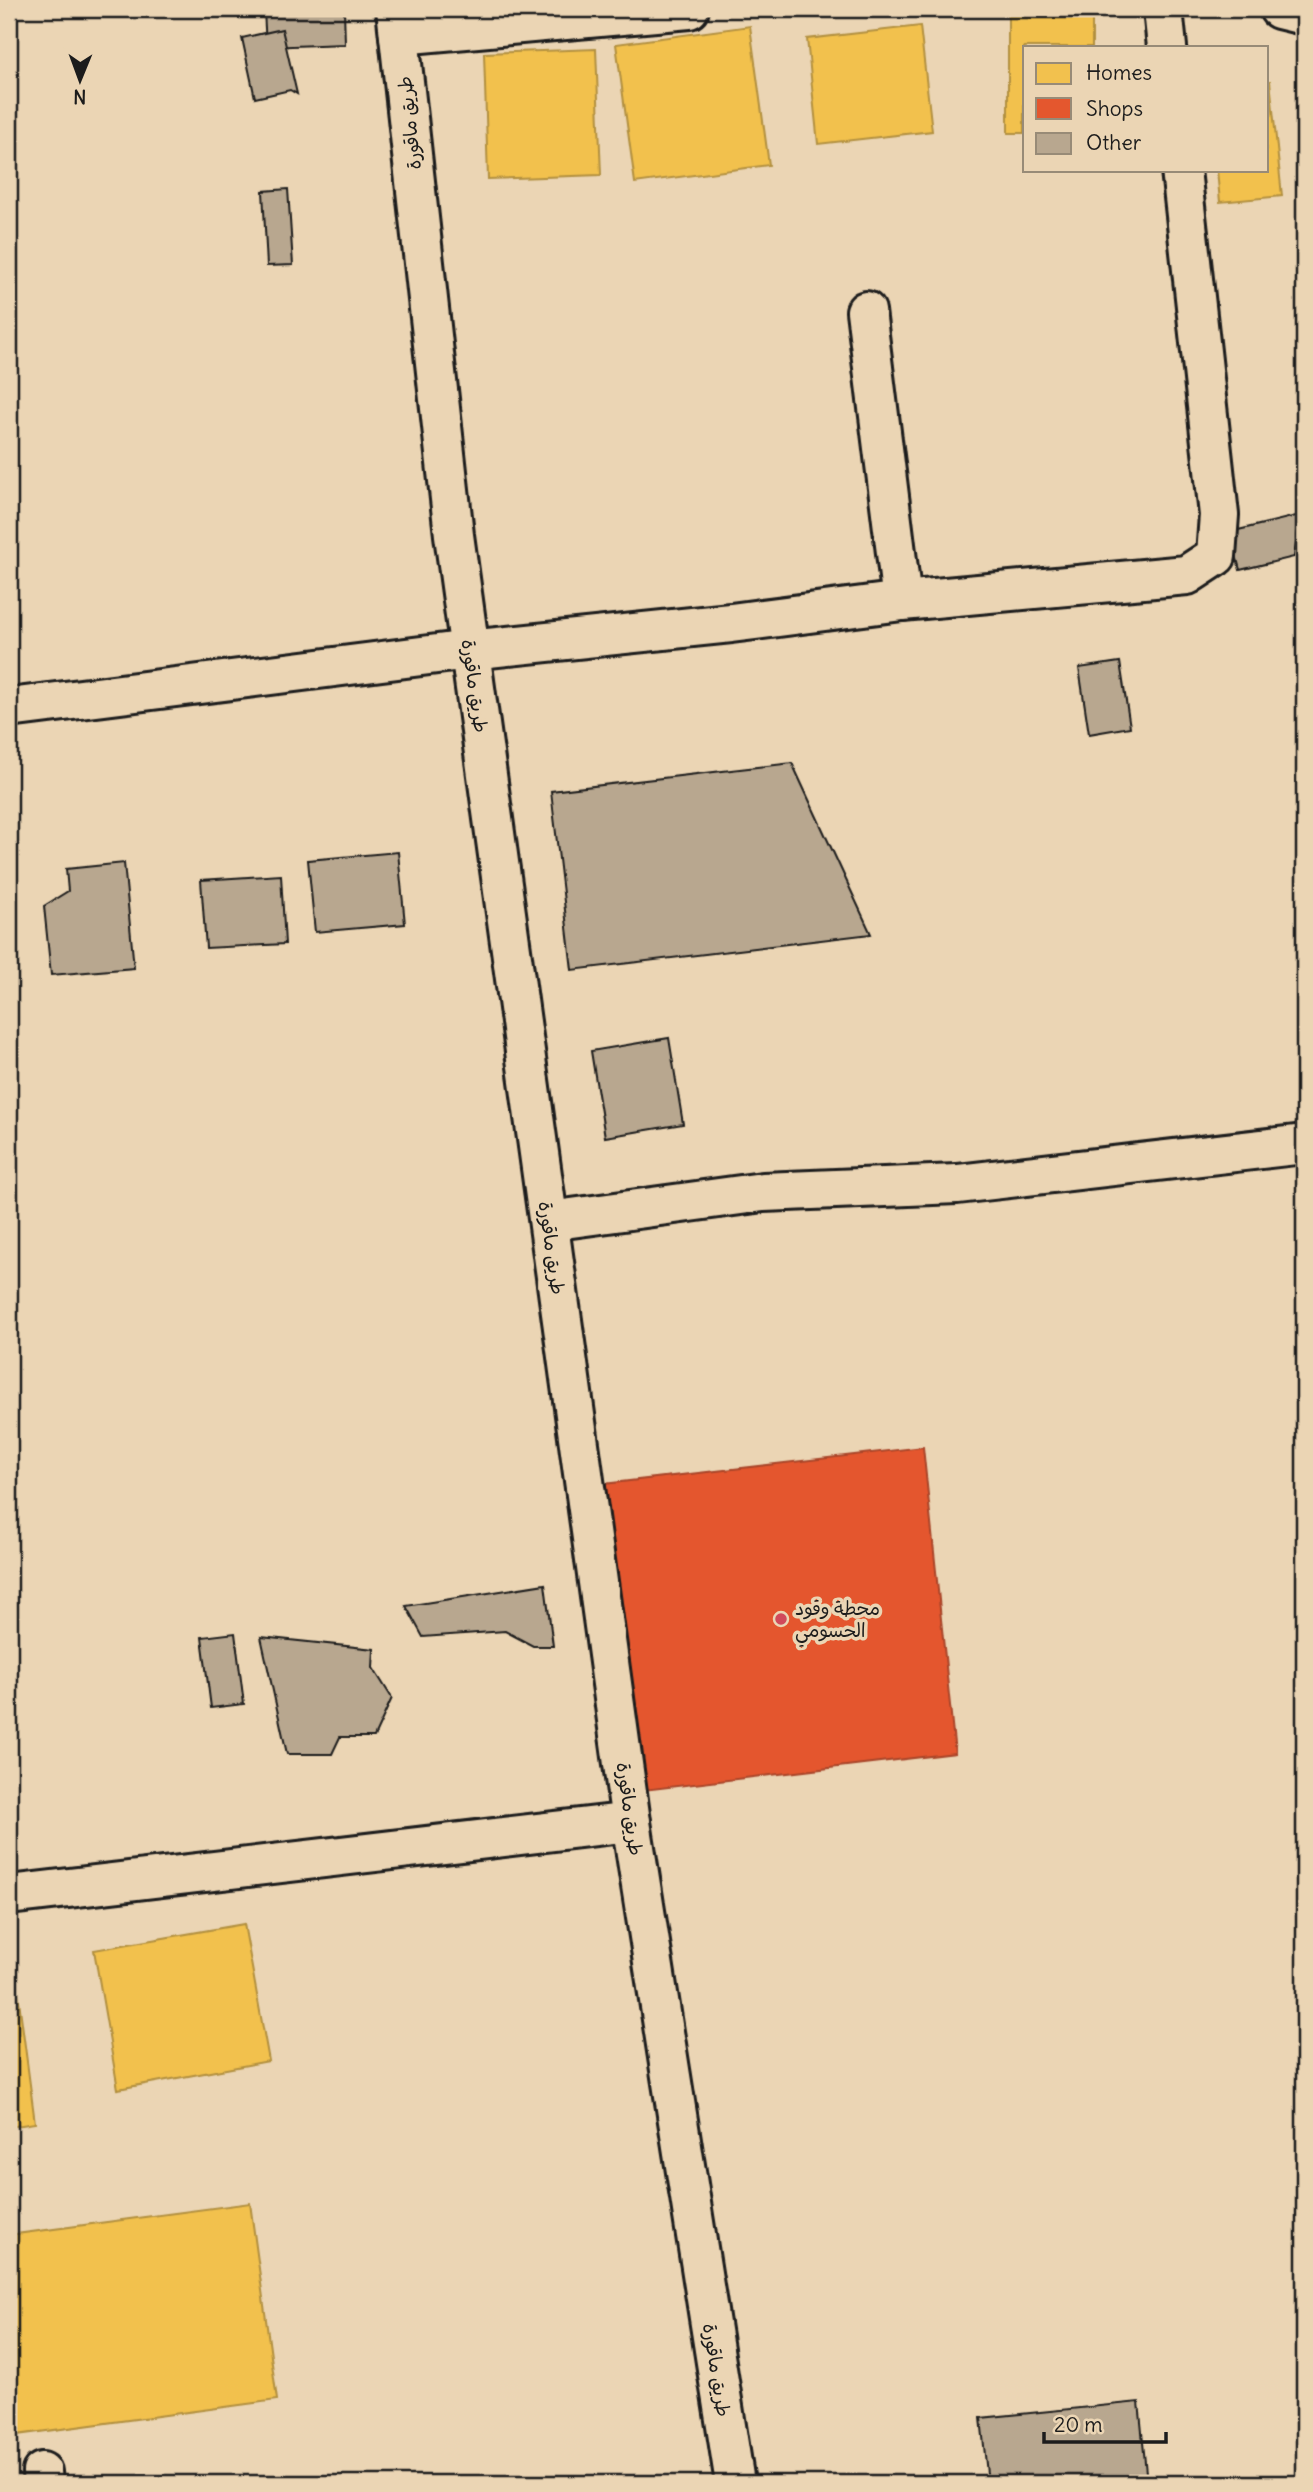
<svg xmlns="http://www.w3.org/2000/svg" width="1313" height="2492" font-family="Delius,'Playpen Sans Arabic',sans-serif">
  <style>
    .homes { fill: #f2c14e; stroke: #b2903f; stroke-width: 2 }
    .shops { fill: #e4572e; stroke: #a84529; stroke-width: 2 }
    .building { fill: #b8a78f; stroke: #1c1c1c; stroke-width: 2 }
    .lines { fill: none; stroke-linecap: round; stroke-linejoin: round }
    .minor-casing { stroke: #1c1c1c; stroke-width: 44 }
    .tertiary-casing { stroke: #1c1c1c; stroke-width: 44 }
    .minor { stroke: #ebd5b4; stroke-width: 38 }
    .tertiary { stroke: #ebd5b4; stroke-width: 38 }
    .poi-dot { fill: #d1495b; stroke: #ebd5b4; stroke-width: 2.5 }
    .labels { text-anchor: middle; stroke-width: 7; stroke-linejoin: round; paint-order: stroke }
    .street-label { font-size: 19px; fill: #1c1c1c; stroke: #ebd5b4 }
    .poi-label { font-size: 19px; fill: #1c1c1c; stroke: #ebd5b4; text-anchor: start }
  </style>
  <rect width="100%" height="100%" fill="#ebd5b4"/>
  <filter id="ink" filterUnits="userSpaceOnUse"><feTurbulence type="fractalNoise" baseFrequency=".0143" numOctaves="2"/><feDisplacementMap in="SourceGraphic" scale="14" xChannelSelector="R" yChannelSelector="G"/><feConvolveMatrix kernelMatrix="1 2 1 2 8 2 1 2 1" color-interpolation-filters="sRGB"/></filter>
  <g filter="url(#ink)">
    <g class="homes">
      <path d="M1008 9H1092V47H1024V133H1008Z"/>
      <path d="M750 26 769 165 635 183 616 44Z"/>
      <path d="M920 26 932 131 818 144 807 39Z"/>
      <path d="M596 49 601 175 488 179 484 53Z"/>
      <path d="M1266 81H1270L1282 196 1220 202 1217 170H1266Z"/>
      <path d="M244 1924 269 2061 118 2089 94 1950Z"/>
      <path d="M9 1939H11L35 2123 9 2127Z"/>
      <path d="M250 2203 277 2400 9 2436V2235Z"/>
    </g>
    <path class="shops" d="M923 1447 955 1753 644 1790 604 1484Z"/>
    <g class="building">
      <path d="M344 9 345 44 266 47 264 10Z"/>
      <path d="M282 29 297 94 290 90 255 98 242 38Z"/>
      <path d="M288 189 293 265 267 266 263 191Z"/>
      <path d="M1300 515 1294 557 1240 570 1230 532Z"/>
      <path d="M1120 662 1130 727 1089 734 1079 668Z"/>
      <path d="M792 763 871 934 572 970 551 791Z"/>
      <path d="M398 852 405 924 315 932 308 860Z"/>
      <path d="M124 863 134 968 51 975 44 906 68 891 66 869Z"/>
      <path d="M281 875 285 944 206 948 201 880Z"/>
      <path d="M669 1038 683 1124 605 1137 591 1051Z"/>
      <path d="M545 1584 553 1646H533L505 1631 423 1637 406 1606Z"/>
      <path d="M235 1633 244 1704 211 1708 202 1637Z"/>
      <path d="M261 1637 374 1649 373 1668 392 1698 374 1737H340L332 1754H287Z"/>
      <path d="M1139 2402 1147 2483H988L981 2418Z"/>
    </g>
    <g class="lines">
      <defs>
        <g id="minor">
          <path d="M1163 9 1167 47"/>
          <path d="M1279 9 1304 15"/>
          <path d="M399 35 689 9"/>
          <path d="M866 311 902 601"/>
          <path d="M9 708 469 650 731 623 902 601 1187 575 1216 556 1219 515 1181 170"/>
          <path d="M549 1221 763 1192 957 1184 1304 1144"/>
          <path d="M9 1895 631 1822"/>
          <path d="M42 2472 43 2483"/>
        </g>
        <path id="tertiary" d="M396 9 454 535 631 1822 735 2483"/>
      </defs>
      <use href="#minor" class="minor-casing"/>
      <use href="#tertiary" class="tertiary-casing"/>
      <use href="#minor" class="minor"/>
      <use href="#tertiary" class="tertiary"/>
    </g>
  </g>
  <circle class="poi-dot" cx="781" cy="1619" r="7"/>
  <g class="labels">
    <g class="street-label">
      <text transform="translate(409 123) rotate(-96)" y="7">طريق ماقورة</text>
      <text transform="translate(475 686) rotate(82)" y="7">طريق ماقورة</text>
      <text transform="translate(552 1248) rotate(82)" y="7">طريق ماقورة</text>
      <text transform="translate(630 1809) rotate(82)" y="7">طريق ماقورة</text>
      <text transform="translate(717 2370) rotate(81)" y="7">طريق ماقورة</text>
    </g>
    <g class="poi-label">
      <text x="795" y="1615">محطة وقود<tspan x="795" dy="22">الحسومي</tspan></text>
    </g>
  </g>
  <rect width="1313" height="2492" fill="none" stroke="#ebd5b4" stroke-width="35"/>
  <rect x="18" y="18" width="1278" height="2457" fill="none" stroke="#1c1c1c" stroke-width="2.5" filter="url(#ink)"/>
  <rect x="1023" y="46" width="245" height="126" fill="#ebd5b4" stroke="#988b77" stroke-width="2"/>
  <rect x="1036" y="63" width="35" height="21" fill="#f2c14e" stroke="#988b77" stroke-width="2"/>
  <text x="1086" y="80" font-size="21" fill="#1c1c1c">Homes</text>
  <rect x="1036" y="98" width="35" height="21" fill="#e4572e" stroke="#988b77" stroke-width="2"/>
  <text x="1086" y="116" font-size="21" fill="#1c1c1c">Shops</text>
  <rect x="1036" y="133" width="35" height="21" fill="#b8a78f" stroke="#988b77" stroke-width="2"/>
  <text x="1086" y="150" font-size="21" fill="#1c1c1c">Other</text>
  <g transform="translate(80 80) rotate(181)" stroke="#ebd5b4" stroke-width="5" paint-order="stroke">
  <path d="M0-5L12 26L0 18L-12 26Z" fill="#1c1c1c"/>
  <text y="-10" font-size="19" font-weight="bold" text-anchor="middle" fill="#1c1c1c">N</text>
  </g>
  <path d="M1044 2432v10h122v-10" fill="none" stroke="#1c1c1c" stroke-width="3.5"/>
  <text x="1054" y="2432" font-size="21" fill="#1c1c1c" stroke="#ebd5b4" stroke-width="5" paint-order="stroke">20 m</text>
</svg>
